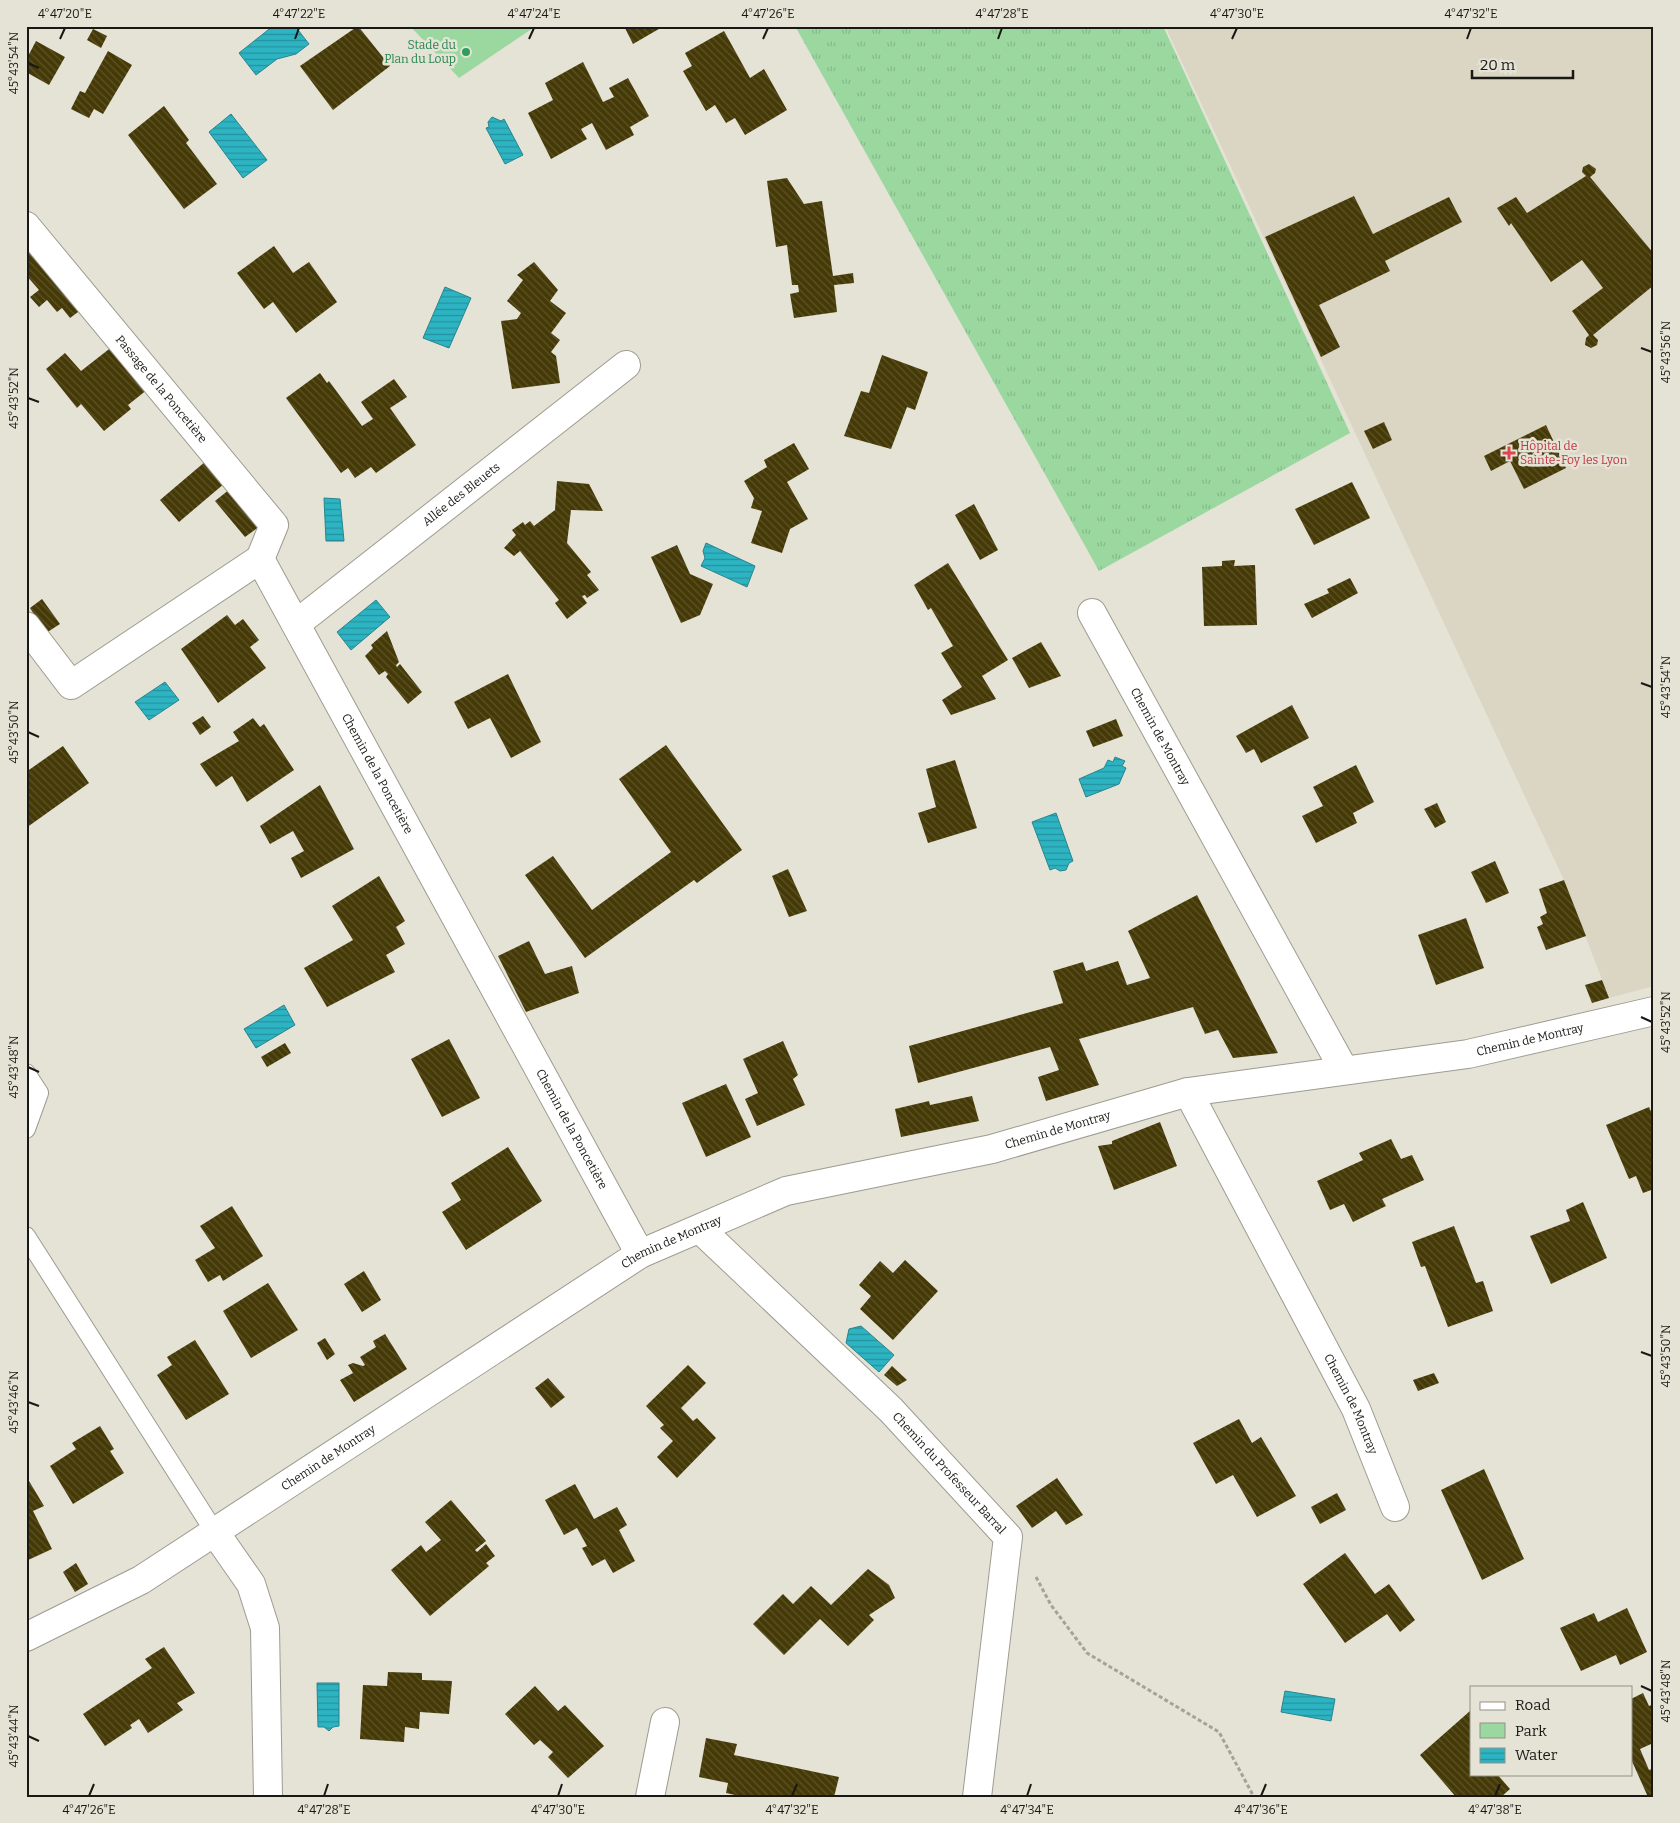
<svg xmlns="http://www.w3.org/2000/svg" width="1680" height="1823" font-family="Bitter,serif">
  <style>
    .built { fill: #dbd6c3 }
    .grass { fill: url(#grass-tufts) }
    .green { fill: #9bd8a0 }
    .water { fill: url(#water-rules); stroke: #27858e }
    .building { fill: url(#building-back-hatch) }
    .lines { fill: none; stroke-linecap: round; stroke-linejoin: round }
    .service-casing { stroke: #9e9b90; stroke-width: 20 }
    .minor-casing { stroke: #9e9b90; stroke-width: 30 }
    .path { stroke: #a5a399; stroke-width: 3; stroke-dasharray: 4 2.5; stroke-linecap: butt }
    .service { stroke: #fff; stroke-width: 18 }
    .minor { stroke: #fff; stroke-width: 28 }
    .ticks { fill: none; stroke: #191814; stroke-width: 2 }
    .leisure-dot { fill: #2e9e5b; stroke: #e5e2d6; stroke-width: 2 }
    .health-dot { fill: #e0444e; stroke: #e5e2d6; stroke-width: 2 }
    .labels { text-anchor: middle; stroke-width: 5; stroke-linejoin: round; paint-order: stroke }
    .leisure-label { font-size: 12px; fill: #27864d; stroke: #e5e2d6; text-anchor: end }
    .street-label { font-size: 12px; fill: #191814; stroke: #e5e2d6 }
    .health-label { font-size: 12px; fill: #be3a42; stroke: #e5e2d6; text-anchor: start }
    .neatline { fill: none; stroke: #191814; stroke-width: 2 }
    .ticks-label { font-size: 12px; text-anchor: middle; fill: #191814 }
  </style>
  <defs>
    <pattern id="grass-tufts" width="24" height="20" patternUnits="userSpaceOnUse" patternTransform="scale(1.25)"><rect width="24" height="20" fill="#9bd8a0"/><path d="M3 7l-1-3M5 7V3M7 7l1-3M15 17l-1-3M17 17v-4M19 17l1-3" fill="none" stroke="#85b989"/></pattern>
    <pattern id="water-rules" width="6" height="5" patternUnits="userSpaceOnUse" patternTransform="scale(1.25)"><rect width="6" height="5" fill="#2db4c3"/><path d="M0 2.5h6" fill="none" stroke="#26919d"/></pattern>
    <pattern id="building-back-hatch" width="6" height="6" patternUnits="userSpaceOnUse" patternTransform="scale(1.25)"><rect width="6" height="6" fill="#453906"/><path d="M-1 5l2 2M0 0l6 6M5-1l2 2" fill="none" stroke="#5c532a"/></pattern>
  </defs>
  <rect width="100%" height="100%" fill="#e5e2d6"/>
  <path class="built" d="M1165 26H1654V986L1609 998 1564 880Z"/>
  <path class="grass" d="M795 26H1163L1350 433 1099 571Z"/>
  <path class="green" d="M410 26H536L459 78Z"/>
  <g class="water">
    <path d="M273 26H295L309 44 296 54 277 59 256 75 239 53Z"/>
    <path d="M231 114 267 160 243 178 209 132Z"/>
    <path d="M492 117 501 121 504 119 523 155 505 164 486 128 489 127 488 122Z"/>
    <path d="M445 287 471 298 449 348 423 338Z"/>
    <path d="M324 498 340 499 344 541H326Z"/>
    <path d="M706 543 755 566 747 587 701 566 705 558 703 551Z"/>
    <path d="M376 600 390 617 351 650 337 632Z"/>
    <path d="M165 682 179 700 149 720 135 702Z"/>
    <path d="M1115 757 1125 761 1122 766 1126 768 1119 784 1086 797 1079 779 1104 768 1108 760 1113 762Z"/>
    <path d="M1056 813 1073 861 1069 863 1066 870 1060 871 1055 868 1050 870 1032 822Z"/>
    <path d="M284 1005 295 1025 256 1048 244 1029Z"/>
    <path d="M861 1326 894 1355 879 1372 846 1343 849 1329Z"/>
    <path d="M317 1683H339V1726L333 1727 329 1731 324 1727H318Z"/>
    <path d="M1285 1691 1335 1699 1331 1721 1281 1712Z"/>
  </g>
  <g class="building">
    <path d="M358 26 390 66 333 110 300 66Z"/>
    <path d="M624 26H664L633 44Z"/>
    <path d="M93 29 107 36 101 48 87 40Z"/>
    <path d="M724 31 750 78 764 69 787 110 745 135 735 118 726 123 715 105 706 111 683 71 692 66 685 53Z"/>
    <path d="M36 41 65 57 49 85 26 72V60Z"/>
    <path d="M108 51 132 65 103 114 94 109 89 118 71 109 80 91 85 93Z"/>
    <path d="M583 62 603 102 614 97 609 88 628 78 649 116 630 127 634 135 606 150 592 123 581 129 587 139 551 159 528 113 553 100 545 83Z"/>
    <path d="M164 106 189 140 186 143 217 184 184 209 128 135Z"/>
    <path d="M1589 164 1596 169 1595 173 1590 177 1654 254V285L1593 335 1598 340 1597 345 1591 348 1585 345 1586 338 1589 335 1572 311 1603 288 1582 260 1551 282 1511 223 1509 226 1497 208 1516 197 1527 213 1586 176 1582 172 1583 167Z"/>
    <path d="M787 178 804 204 822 201 833 276 853 273 854 283 834 285 837 312 794 318 790 294 799 292 798 285H792L787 245 776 247 767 181Z"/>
    <path d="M1354 196 1373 234 1449 197 1462 222 1385 261 1390 271 1319 305 1340 347 1321 357 1265 237Z"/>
    <path d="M26 240 82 309 70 318 62 308 57 312 47 300 39 307 30 297 39 290 26 275Z"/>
    <path d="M274 246 293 273 309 262 337 302 296 333 273 302 264 309 237 273Z"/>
    <path d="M534 262 558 290 550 301 566 313 551 333 560 340 551 352 556 356 560 383 512 389 501 321 517 319 521 313 507 301 523 280 517 275Z"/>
    <path d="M113 346 148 389 128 405 131 409 104 431 81 404 77 408 46 369 65 353 81 371Z"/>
    <path d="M882 355 928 372 915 410 907 407 891 449 844 436 861 391 869 393Z"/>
    <path d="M320 373 327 383 329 381 362 426 373 419 361 402 394 379 407 397 390 408 416 445 376 473 371 467 355 478 348 468 341 473 286 398Z"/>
    <path d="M1384 422 1392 440 1373 449 1364 431Z"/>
    <path d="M1546 425 1566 468 1524 489 1510 461 1491 471 1484 456Z"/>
    <path d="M794 443 809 469 787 482 808 519 790 529 782 553 751 543 762 511 751 508 754 498 744 481 767 467 764 460Z"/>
    <path d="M206 461 225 483 179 522 160 500Z"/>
    <path d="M557 481 589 484 603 511 571 510 567 543 591 572 587 575 599 590 587 598 585 595 582 596 587 603 567 619 555 603 559 600 520 551 514 556 504 548 516 535 512 530 523 522 525 525 530 521 534 526 555 510Z"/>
    <path d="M1352 482 1370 518 1314 545 1295 509Z"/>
    <path d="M230 489 260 526 245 537 215 501Z"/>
    <path d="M974 504 998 550 980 560 955 515Z"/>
    <path d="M677 545 690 574 713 584 700 615 681 623 651 557Z"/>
    <path d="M1235 560 1234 566 1255 565 1257 625 1204 626 1202 567 1222 566V561Z"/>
    <path d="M948 563 1008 660 982 676 996 699 951 715 942 700 962 687 941 653 953 646 931 608 928 610 914 585Z"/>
    <path d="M1350 578 1358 593 1312 618 1304 604 1329 593 1327 589Z"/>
    <path d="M42 599 60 624 46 633 30 608Z"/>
    <path d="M227 615 235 625 243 619 259 640 250 647 266 668 218 703 181 649Z"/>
    <path d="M387 631 399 662 396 665 397 667 400 664 422 692 408 704 386 677 388 674 385 671 379 675 365 656 373 648 371 645Z"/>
    <path d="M1041 642 1061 676 1029 688 1012 658Z"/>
    <path d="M508 674 541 742 511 758 490 718 468 729 454 702Z"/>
    <path d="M1292 705 1309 738 1261 763 1254 749 1246 753 1236 736Z"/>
    <path d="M203 716 211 727 200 735 192 723Z"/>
    <path d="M253 718 260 727 264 724 294 770 247 802 232 776 216 787 200 764 239 741 233 732Z"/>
    <path d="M1116 719 1123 736 1093 747 1086 731Z"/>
    <path d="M666 745 742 850 697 883 694 880 585 958 525 875 553 856 592 910 671 852 619 779Z"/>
    <path d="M63 746 89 783 26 828V772Z"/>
    <path d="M955 760 977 828 928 843 918 813 936 807 926 769Z"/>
    <path d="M1356 765 1374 802 1353 813 1357 823 1316 843 1302 816 1323 806 1313 787Z"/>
    <path d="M320 785 354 849 301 878 291 858 304 851 293 831 270 844 260 826Z"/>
    <path d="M1437 803 1446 822 1435 828 1424 809Z"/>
    <path d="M1495 861 1509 893 1486 903 1471 872Z"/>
    <path d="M788 869 807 911 789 917 772 876Z"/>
    <path d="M379 876 405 921 396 927 405 944 386 955 395 972 327 1007 304 968 353 940 332 906Z"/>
    <path d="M1564 880 1586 936 1546 950 1537 927 1543 924 1540 917 1547 913 1539 889Z"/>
    <path d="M1197 895 1278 1053 1233 1058 1218 1030 1205 1034 1193 1007 1079 1039 1099 1085 1046 1101 1038 1077 1059 1070 1050 1047 918 1083 909 1046 1063 1003 1053 971 1083 962 1086 971 1118 961 1127 985 1150 978 1128 931Z"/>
    <path d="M1466 918 1484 968 1436 985 1418 935Z"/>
    <path d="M529 941 545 974 572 966 579 993 526 1012 498 956Z"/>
    <path d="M1602 980 1609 998 1592 1003 1585 985Z"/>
    <path d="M449 1039 480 1098 442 1117 411 1059Z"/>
    <path d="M783 1041 798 1075 793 1079 805 1105 757 1126 745 1099 758 1093 743 1059Z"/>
    <path d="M285 1043 291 1053 267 1067 261 1057Z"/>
    <path d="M726 1084 751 1137 706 1157 682 1103Z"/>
    <path d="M972 1096 979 1121 901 1137 895 1109 929 1101 930 1105Z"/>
    <path d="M1649 1107 1654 1118V1189L1643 1193 1636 1176 1629 1179 1606 1125Z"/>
    <path d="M1160 1122 1177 1166 1114 1190 1098 1146 1112 1144V1141Z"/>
    <path d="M1391 1139 1401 1159 1412 1155 1424 1180 1382 1199 1386 1206 1353 1222 1344 1204 1330 1210 1317 1181 1363 1160 1359 1153Z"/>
    <path d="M508 1147 542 1201 466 1250 442 1212 461 1200 451 1183Z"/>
    <path d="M1583 1202 1607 1258 1551 1284 1530 1236 1570 1221 1566 1210Z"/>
    <path d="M232 1206 263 1256 223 1281 220 1275 208 1282 195 1260 215 1248 200 1226Z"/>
    <path d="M1454 1226 1476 1283 1483 1281 1493 1311 1448 1327 1425 1266 1421 1267 1412 1242Z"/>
    <path d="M905 1260 938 1291 893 1340 860 1309 871 1296 859 1285 880 1261 893 1273Z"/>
    <path d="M364 1271 381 1300 362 1312 344 1284Z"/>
    <path d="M268 1283 298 1330 251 1358 223 1311Z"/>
    <path d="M385 1334 407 1369 354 1402 340 1380 353 1373 348 1365 353 1363 363 1366 365 1365 360 1357 376 1347 373 1341Z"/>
    <path d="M325 1338 335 1354 327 1360 317 1343Z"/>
    <path d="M195 1340 229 1394 186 1420 157 1375 172 1365 167 1357Z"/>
    <path d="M688 1365 706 1383 681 1408 693 1421 697 1418 716 1438 677 1478 657 1457 673 1441 660 1428 664 1425 646 1406Z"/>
    <path d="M892 1366 907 1380 897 1386 884 1375Z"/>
    <path d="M1434 1373 1439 1383 1418 1391 1413 1380Z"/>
    <path d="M548 1378 565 1397 551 1408 535 1388Z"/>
    <path d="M1239 1419 1252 1443 1261 1437 1296 1496 1257 1517 1233 1475 1216 1484 1193 1443Z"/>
    <path d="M100 1426 114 1449 110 1451 124 1473 73 1504 50 1466 76 1449 72 1443Z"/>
    <path d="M1484 1469 1524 1559 1482 1580 1441 1490Z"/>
    <path d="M26 1476 44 1506 33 1511 52 1549 26 1561Z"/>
    <path d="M1057 1478 1083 1515 1066 1525 1056 1511 1032 1528 1016 1506Z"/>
    <path d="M575 1484 594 1519 617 1507 627 1525 619 1530 635 1561 613 1573 605 1559 592 1566 582 1548 587 1546 577 1528 564 1535 545 1500Z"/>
    <path d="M1337 1493 1346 1510 1320 1524 1311 1507Z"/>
    <path d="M451 1500 486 1541 475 1550 477 1552 486 1544 495 1556 486 1563 489 1566 430 1616 391 1570 421 1545 426 1552 441 1540 425 1522Z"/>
    <path d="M1345 1553 1375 1594 1389 1584 1415 1620 1400 1632 1387 1614 1345 1643 1303 1584Z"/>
    <path d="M76 1563 88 1584 75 1592 63 1572Z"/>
    <path d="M868 1569 889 1585 895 1598 869 1615 874 1620 848 1646 820 1619 784 1655 753 1624 783 1594 793 1604 811 1586 831 1605Z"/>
    <path d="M1627 1608 1647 1652 1620 1665 1616 1655 1581 1671 1560 1628 1594 1613 1598 1622Z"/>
    <path d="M164 1647 195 1693 177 1703 183 1710 148 1733 139 1719 130 1725 132 1728 105 1746 83 1714 152 1668 145 1659Z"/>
    <path d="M388 1672 422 1673V1680L452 1681 449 1714 420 1712 419 1729 405 1727 404 1742 360 1739 363 1685 387 1686Z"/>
    <path d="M535 1686 558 1711 565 1705 604 1746 568 1778 548 1757 553 1752 540 1740 534 1745 505 1714Z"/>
    <path d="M1643 1693 1649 1706 1654 1704V1749L1651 1744 1640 1749 1649 1770 1654 1768V1797H1648L1631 1759V1699Z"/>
    <path d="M1470 1711 1471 1774H1497L1510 1789 1501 1797H1456L1420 1755Z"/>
    <path d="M706 1738 737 1744 734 1755 839 1777 834 1797H744L726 1793 728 1783 699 1777Z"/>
  </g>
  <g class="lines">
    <defs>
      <g id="service">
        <path d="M26 1073 39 1093 26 1129"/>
        <path d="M26 1236 214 1531"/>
      </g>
      <g id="minor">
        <path id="s1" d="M26 226 274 525 260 559"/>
        <path id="s2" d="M1092 613 1344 1070"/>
        <path id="s3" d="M296 624 626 365"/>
        <path id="s4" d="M26 626 71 685 260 559 640 1254"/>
        <path id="s5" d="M1188 1092 1356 1409 1395 1507"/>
        <path id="s6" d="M700 1229 891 1410 1008 1537 977 1797"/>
        <path d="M214 1531 251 1584 265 1628 268 1797"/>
        <path id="s7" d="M26 1637 141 1580 640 1254 786 1191 992 1149 1188 1092 1468 1054 1654 1011"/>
        <path d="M650 1797 665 1722"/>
      </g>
    </defs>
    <use href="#service" class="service-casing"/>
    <use href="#minor" class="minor-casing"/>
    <path class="path" d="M1036 1577 1051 1605 1087 1653 1219 1732 1254 1797"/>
    <use href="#service" class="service"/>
    <use href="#minor" class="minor"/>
  </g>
  <path class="ticks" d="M60 39 65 28M295 39 299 28M529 39 534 28M763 39 768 28M998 39 1002 28M1232 39 1237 28M1467 39 1471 28M28 63 39 68M1641 348 1652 352M28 398 39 402M1641 683 1652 687M28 732 39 737M1641 1017 1652 1022M28 1067 39 1072M1641 1352 1652 1356M28 1402 39 1406M1641 1686 1652 1691M28 1736 39 1741M89 1796 94 1784M324 1796 328 1784M558 1796 562 1784M792 1796 797 1784M1027 1796 1031 1784M1261 1796 1266 1784M1495 1796 1500 1784"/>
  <circle class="leisure-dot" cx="466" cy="52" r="5"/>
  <path class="health-dot" d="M1506.5 445.5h5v5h5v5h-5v5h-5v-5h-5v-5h5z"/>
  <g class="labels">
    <g class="leisure-label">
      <text x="456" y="49">Stade du<tspan x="456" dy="14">Plan du Loup</tspan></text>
    </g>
    <g class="street-label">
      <text dy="4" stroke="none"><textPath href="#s1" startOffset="212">Passage de la Poncetière</textPath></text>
      <text dy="4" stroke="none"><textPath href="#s3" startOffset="210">Allée des Bleuets</textPath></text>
      <text dy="4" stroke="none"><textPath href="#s2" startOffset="141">Chemin de Montray</textPath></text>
      <text dy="4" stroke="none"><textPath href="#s4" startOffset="546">Chemin de la Poncetière</textPath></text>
      <text dy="4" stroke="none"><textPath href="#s7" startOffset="1644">Chemin de Montray</textPath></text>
      <text dy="4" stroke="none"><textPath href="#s4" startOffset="951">Chemin de la Poncetière</textPath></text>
      <text dy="4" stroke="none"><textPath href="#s7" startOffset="1162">Chemin de Montray</textPath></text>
      <text dy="4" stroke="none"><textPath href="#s7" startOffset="758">Chemin de Montray</textPath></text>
      <text dy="4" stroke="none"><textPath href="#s5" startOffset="352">Chemin de Montray</textPath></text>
      <text dy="4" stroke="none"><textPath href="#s7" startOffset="352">Chemin de Montray</textPath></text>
      <text dy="4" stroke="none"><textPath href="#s6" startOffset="349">Chemin du Professeur Barral</textPath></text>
    </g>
    <g class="health-label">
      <text x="1520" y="450">Hôpital de<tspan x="1520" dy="14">Sainte-Foy les Lyon</tspan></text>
    </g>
  </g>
  <rect width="1680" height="1823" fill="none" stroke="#e5e2d6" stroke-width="55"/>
  <rect x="1470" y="1686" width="162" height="90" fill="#e5e2d6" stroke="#939188"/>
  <rect x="1480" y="1702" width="25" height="8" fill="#ffffff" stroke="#939188"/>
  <text x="1515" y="1710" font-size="15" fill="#191814">Road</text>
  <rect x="1480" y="1723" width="25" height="15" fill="#9bd8a0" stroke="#939188"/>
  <text x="1515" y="1736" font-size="15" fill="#191814">Park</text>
  <rect x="1480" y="1748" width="25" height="15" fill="url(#water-rules)" stroke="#939188"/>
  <text x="1515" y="1760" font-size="15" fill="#191814">Water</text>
  <path d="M1472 70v8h101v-8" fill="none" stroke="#191814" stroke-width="2.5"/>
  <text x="1480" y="70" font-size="15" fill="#191814" stroke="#e5e2d6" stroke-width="4" paint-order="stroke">20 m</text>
  <rect x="28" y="28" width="1624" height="1768" class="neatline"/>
  <g class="ticks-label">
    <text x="65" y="18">4°47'20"E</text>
    <text x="299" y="18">4°47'22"E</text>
    <text x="534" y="18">4°47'24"E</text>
    <text x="768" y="18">4°47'26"E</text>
    <text x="1002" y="18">4°47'28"E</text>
    <text x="1237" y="18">4°47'30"E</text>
    <text x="1471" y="18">4°47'32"E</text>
    <text transform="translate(14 63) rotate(-90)" y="4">45°43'54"N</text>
    <text transform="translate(1666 352) rotate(-90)" y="4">45°43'56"N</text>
    <text transform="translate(14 398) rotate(-90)" y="4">45°43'52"N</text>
    <text transform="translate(1666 687) rotate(-90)" y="4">45°43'54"N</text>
    <text transform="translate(14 732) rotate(-90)" y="4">45°43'50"N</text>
    <text transform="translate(1666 1022) rotate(-90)" y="4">45°43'52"N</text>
    <text transform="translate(14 1067) rotate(-90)" y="4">45°43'48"N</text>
    <text transform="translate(1666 1356) rotate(-90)" y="4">45°43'50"N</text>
    <text transform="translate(14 1402) rotate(-90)" y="4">45°43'46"N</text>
    <text transform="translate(1666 1691) rotate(-90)" y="4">45°43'48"N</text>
    <text transform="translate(14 1736) rotate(-90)" y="4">45°43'44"N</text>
    <text x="89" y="1814">4°47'26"E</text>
    <text x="324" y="1814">4°47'28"E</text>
    <text x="558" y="1814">4°47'30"E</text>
    <text x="792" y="1814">4°47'32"E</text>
    <text x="1027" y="1814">4°47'34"E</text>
    <text x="1261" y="1814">4°47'36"E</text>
    <text x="1495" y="1814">4°47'38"E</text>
  </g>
</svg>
